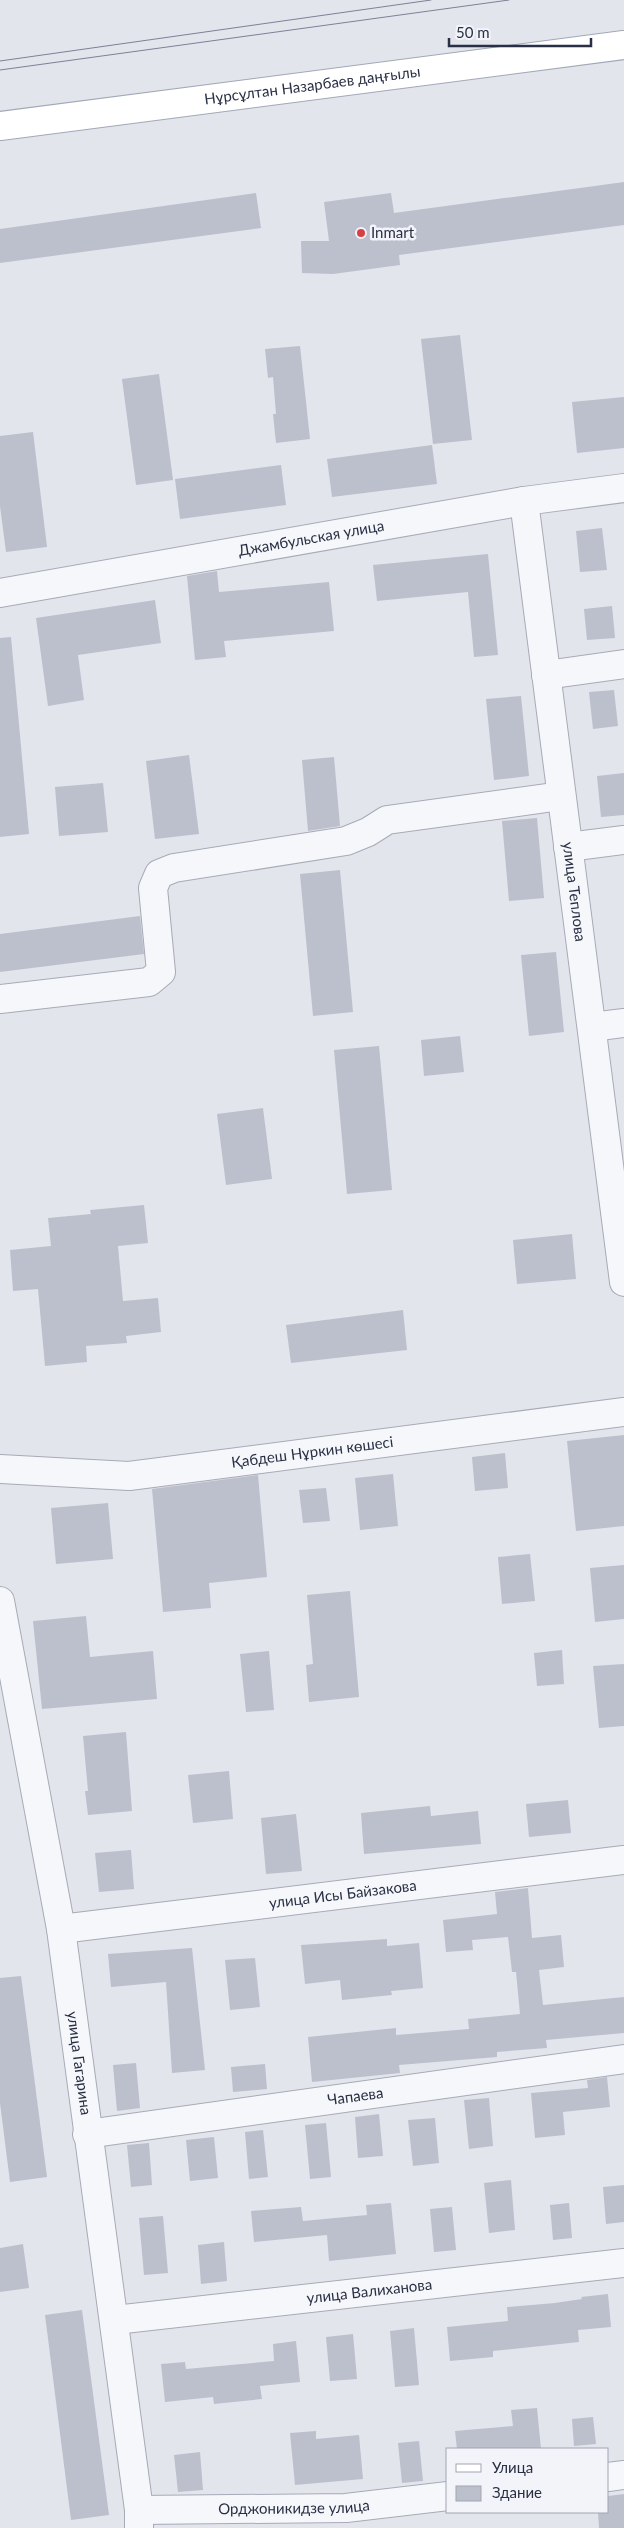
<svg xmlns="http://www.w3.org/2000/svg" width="624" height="2528" font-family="Lato,sans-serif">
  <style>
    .building { fill: #bcc0cc }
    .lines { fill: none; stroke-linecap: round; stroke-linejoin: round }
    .minor-casing { stroke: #a7abb7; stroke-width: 30 }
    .major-casing { stroke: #a1a8b8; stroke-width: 30 }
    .minor { stroke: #f6f7fa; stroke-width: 28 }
    .major { stroke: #fff; stroke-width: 28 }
    .tram { stroke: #7b8296; stroke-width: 1 }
    .poi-dot { fill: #d74146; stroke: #f3f4f9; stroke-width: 2 }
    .labels { text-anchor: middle; stroke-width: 5; stroke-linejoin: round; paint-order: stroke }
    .street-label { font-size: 15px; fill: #293045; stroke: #f3f4f9 }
    .poi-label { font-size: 15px; fill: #293045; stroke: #f3f4f9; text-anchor: start }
  </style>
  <rect width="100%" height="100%" fill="#e3e5ec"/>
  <g class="building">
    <path d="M624 182V225L399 255 400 265 333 274 302 273 301 241H329L324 202 391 193 394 213Z"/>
    <path d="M256 193 261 228 0 263V229Z"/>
    <path d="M460 335 472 440 433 444 421 339Z"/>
    <path d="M300 346 310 439 276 443 273 414H276L273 377 268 378 265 349Z"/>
    <path d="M159 374 173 480 136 485 122 379Z"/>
    <path d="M624 397V448L577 453 572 402Z"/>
    <path d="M33 432 47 547 6 552 0 506V436Z"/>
    <path d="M432 445 437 484 332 497 327 459Z"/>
    <path d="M281 465 286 505 180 519 175 479Z"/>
    <path d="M602 528 607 570 580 572 576 531Z"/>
    <path d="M488 554 498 655 474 657 468 592 377 601 373 565Z"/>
    <path d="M217 571 219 592 329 582 334 631 224 641 226 657 195 660 187 576Z"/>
    <path d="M155 600 161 643 78 655 84 700 48 706 36 618Z"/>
    <path d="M612 606 615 638 587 640 584 609Z"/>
    <path d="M11 637 29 834 0 837V638Z"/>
    <path d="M614 690 618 726 593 729 589 692Z"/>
    <path d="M521 696 529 776 494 780 486 699Z"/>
    <path d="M189 755 199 834 155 839 146 761Z"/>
    <path d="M334 757 340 826 308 831 302 760Z"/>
    <path d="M624 773V815L601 817 597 776Z"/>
    <path d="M103 783 108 832 59 836 55 787Z"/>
    <path d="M537 818 544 898 509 901 502 821Z"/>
    <path d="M340 870 353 1012 313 1016 300 874Z"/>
    <path d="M140 916 144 954 0 972V934Z"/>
    <path d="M556 952 564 1032 529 1036 521 955Z"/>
    <path d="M460 1036 464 1072 424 1076 421 1040Z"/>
    <path d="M379 1046 392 1190 347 1194 334 1050Z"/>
    <path d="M263 1108 272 1179 226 1185 217 1114Z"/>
    <path d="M144 1205 148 1243 118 1246 123 1301 158 1298 161 1332 126 1336 127 1343 86 1346 87 1362 45 1366 38 1289 13 1291 10 1250 51 1246 48 1218 91 1214 90 1210Z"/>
    <path d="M572 1234 576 1279 517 1284 513 1240Z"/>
    <path d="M403 1310 407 1350 291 1363 286 1325Z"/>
    <path d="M624 1435V1526L576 1531 567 1441Z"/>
    <path d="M505 1453 508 1488 475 1491 472 1457Z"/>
    <path d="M393 1474 398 1526 360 1530 355 1478Z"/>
    <path d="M258 1475 267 1577 209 1583 211 1608 163 1612 152 1489Z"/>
    <path d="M326 1488 330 1521 303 1523 299 1490Z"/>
    <path d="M108 1503 113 1559 56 1564 51 1508Z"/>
    <path d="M530 1554 535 1601 502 1604 498 1557Z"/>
    <path d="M624 1565V1619L595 1622 590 1568Z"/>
    <path d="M350 1591 359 1697 309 1702 306 1665 313 1664 307 1595Z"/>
    <path d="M86 1616 90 1657 153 1651 157 1699 42 1709 33 1621Z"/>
    <path d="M562 1650 564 1684 537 1686 534 1653Z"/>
    <path d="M269 1651 274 1710 246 1712 240 1654Z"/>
    <path d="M624 1664V1726L599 1728 593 1666Z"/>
    <path d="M126 1732 132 1811 88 1815 85 1791H88L83 1736Z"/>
    <path d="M229 1771 233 1819 193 1823 188 1775Z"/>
    <path d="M568 1800 571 1833 529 1837 526 1804Z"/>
    <path d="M430 1806 431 1816 478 1811 481 1844 364 1854 361 1813Z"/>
    <path d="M296 1814 302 1871 266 1874 261 1818Z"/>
    <path d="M131 1850 134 1889 99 1892 95 1853Z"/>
    <path d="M528 1888 532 1938 561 1935 564 1967 539 1970 543 2005 624 1997V2033L546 2040 547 2048 497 2052V2057L399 2065 400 2073 312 2082 308 2037 396 2028V2035L469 2029 468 2019 520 2014 516 1972H512L508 1937 472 1940 473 1950 446 1952 443 1920 497 1914 495 1892Z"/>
    <path d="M387 1939V1946L419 1943 423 1988 391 1991 392 1995 342 2000 340 1980 305 1984 301 1945Z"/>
    <path d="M192 1948 205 2070 172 2073 166 1982 111 1987 108 1954Z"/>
    <path d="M255 1958 260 2007 230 2010 225 1960Z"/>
    <path d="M21 1976 47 2177 10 2182 0 2103V1978Z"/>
    <path d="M136 2063 140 2108 117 2111 113 2065Z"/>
    <path d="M265 2064 267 2089 233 2092 231 2067Z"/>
    <path d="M607 2077 610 2107 563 2112 565 2135 535 2138 531 2093 588 2088 587 2080Z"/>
    <path d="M489 2098 493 2146 469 2149 464 2100Z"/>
    <path d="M379 2114 383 2156 358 2158 355 2117Z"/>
    <path d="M435 2118 439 2163 413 2166 408 2120Z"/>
    <path d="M326 2123 331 2177 310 2179 305 2125Z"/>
    <path d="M263 2130 268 2177 249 2179 245 2132Z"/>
    <path d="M214 2137 218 2178 190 2181 186 2140Z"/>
    <path d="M149 2143 152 2185 131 2187 127 2145Z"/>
    <path d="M511 2180 515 2230 489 2233 484 2183Z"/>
    <path d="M624 2185V2222L606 2224 603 2187Z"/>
    <path d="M391 2203 396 2254 329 2261 327 2235 254 2242 251 2211 301 2207 303 2221 367 2215 366 2205Z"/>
    <path d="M569 2203 572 2238 553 2240 550 2205Z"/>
    <path d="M452 2207 456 2250 434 2252 430 2209Z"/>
    <path d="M163 2216 168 2273 144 2275 139 2218Z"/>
    <path d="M224 2242 227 2281 201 2284 198 2245Z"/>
    <path d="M23 2244 29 2288 0 2292V2248Z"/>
    <path d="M608 2294 611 2327 578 2330 579 2342 493 2351V2357L450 2361 447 2327 508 2321 507 2307 555 2303 582 2299 581 2297Z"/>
    <path d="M82 2310 109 2515 71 2520 45 2315Z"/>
    <path d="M414 2328 419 2385 395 2387 390 2331Z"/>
    <path d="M353 2334 357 2379 330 2381 326 2337Z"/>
    <path d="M296 2341 300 2382 260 2386 262 2399 214 2404 213 2397 165 2402 161 2364 185 2362 186 2369 274 2361 273 2344Z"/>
    <path d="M537 2408 541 2449H457L455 2431 513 2426 511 2410Z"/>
    <path d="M593 2417 596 2444 574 2446 572 2419Z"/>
    <path d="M316 2431V2439L359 2435 363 2479 295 2485 290 2433Z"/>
    <path d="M419 2441 423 2481 402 2483 398 2443Z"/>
    <path d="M200 2452 203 2490 178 2492 174 2455Z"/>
    <path d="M624 2494V2528H599L598 2512H608V2496Z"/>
  </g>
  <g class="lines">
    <defs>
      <g id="minor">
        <path id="s1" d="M524 501 624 1282"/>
        <path id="s2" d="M0 593 524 501 624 488"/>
        <path d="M546 675 624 664"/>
        <path d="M568 847 624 840"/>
        <path d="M0 999 149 982 161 972 153 888 159 874 174 868 346 841 368 832 387 820 561 796"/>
        <path d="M592 1027 624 1023"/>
        <path id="s3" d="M0 1469 129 1476 624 1412"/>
        <path id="s4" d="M0 1601 61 1929 139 2510V2528"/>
        <path id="s5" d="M61 1929 624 1860"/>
        <path id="s6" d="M87 2134 624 2059"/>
        <path id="s7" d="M115 2320 624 2263"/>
        <path d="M608 2477 624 2475"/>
        <path id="s8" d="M139 2510 346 2508 448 2496"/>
      </g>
      <g id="major">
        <path id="s9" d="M0 126 624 45"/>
      </g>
    </defs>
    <use href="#minor" class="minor-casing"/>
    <use href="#major" class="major-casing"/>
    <use href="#minor" class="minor"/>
    <use href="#major" class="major"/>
    <g class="tram">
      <path d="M0 61 431 0"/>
      <path d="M0 70 509 0"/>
    </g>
  </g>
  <circle class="poi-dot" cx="361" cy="233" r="5"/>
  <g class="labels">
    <g class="street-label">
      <text dy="5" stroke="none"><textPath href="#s9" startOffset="315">Нұрсұлтан Назарбаев даңғылы</textPath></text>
      <text dy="5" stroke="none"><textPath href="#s2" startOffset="316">Джамбульская улица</textPath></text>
      <text dy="5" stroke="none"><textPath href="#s1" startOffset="394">улица Теплова</textPath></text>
      <text dy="5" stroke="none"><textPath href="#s3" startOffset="314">Қабдеш Нұркин көшесі</textPath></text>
      <text dy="5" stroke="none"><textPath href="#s5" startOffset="284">улица Исы Байзакова</textPath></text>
      <text dy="5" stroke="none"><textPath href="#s4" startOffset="469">улица Гагарина</textPath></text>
      <text dy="5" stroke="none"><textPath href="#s6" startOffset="271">Чапаева</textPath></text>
      <text dy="5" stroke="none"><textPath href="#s7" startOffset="256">улица Валиханова</textPath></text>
      <text dy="5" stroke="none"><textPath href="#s8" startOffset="155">Орджоникидзе улица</textPath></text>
    </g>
    <g class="poi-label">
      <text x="371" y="238">Inmart</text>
    </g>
  </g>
  <rect x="446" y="2448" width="162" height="65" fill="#f3f4f9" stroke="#a2a6b1"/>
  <rect x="456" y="2464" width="25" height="8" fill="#ffffff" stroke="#a2a6b1"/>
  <text x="492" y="2473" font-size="15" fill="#293045">Улица</text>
  <rect x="456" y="2486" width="25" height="15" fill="#bcc0cc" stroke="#a2a6b1"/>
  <text x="492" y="2498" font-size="15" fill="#293045">Здание</text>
  <path d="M449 38v8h142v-8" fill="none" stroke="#293045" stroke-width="2.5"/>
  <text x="456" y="38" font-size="15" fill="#293045" stroke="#f3f4f9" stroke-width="4" paint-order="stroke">50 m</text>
</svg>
